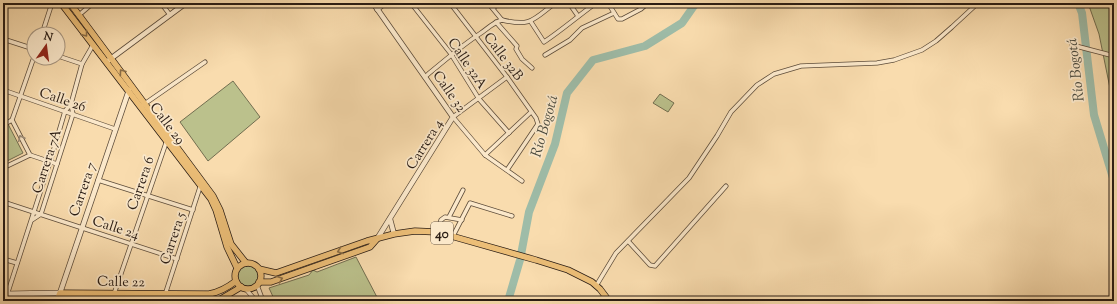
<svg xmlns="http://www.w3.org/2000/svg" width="1117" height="304" font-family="'Sorts Mill Goudy',serif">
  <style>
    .green { fill: #bbc18c; stroke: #726e50 }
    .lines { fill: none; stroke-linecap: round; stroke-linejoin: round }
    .river { stroke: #9ebca8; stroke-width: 8 }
    .minor-casing { stroke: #5d4c3a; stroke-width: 5 }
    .tertiary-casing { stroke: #5d4c3a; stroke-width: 6 }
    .secondary-casing { stroke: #291c14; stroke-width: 6 }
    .primary-casing { stroke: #291c14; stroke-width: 7 }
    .minor { stroke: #fbe8ca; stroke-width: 3.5 }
    .tertiary { stroke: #fbe8ca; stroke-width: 4.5 }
    .secondary { stroke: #fbe8ca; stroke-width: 5 }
    .primary { stroke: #ecbe77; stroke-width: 5.5 }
    .oneway { stroke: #8a6d46 }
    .oneway2 { stroke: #9c8c78 }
    .labels { text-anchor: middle; stroke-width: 3.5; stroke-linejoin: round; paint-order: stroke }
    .shield { fill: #fbe8ca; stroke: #68594b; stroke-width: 1 }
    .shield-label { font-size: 13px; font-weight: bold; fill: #291c14 }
    .street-label { font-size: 14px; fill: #291c14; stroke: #fbe8ca }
    .water-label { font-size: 15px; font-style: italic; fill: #4c4c40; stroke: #fbe8ca }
  </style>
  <rect width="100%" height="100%" fill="#f9dcae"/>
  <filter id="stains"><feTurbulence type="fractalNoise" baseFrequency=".005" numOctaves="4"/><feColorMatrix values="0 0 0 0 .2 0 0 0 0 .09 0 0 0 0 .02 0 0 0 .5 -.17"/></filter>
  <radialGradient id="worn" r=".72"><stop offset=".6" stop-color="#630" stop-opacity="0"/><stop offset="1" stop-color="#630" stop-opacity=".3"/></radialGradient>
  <g class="green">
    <path d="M1088 3H1114V108L1099 34Z"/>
    <path d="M233 81 260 117 208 161 180 122Z"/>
    <path d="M660 94 674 103 668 112 653 103Z"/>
    <path d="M8 124 23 153 3 163V127Z"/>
    <path d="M356 257 379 301H275L269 288 309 275 313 270 317 272Z"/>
    <circle cx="248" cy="276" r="10"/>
  </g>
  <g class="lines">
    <g class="river">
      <path d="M1078 3 1082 13 1094 115 1114 181"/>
      <path d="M508 301 520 260 529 212 555 144 567 93 593 60 645 46 682 23 696 3"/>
    </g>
    <defs>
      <g id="minor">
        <path d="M161 3 170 15"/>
        <path d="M411 3 451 54 479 99 509 133"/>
        <path d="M450 3 507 77 536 118 538 124 507 170"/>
        <path d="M488 3 502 20"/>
        <path d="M569 3 578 16"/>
        <path d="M608 3 618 19H622L641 9 648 3"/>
        <path d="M493 8 500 3"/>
        <path d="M377 10 386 3"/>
        <path d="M79 15 93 3"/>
        <path d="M502 20C531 27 533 20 555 3"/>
        <path d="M496 22 517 46 516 49 522 59 532 68"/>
        <path d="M531 22 544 42C562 30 578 16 596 3"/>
        <path d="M42 34 52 3"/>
        <path d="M3 39 34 49"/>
        <path d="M1072 45 1114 56"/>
        <path d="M545 55 570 40 582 28 614 13"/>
        <path d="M58 56 82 64"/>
        <path d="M426 76C444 61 461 46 481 33 488 28 494 22 502 20"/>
        <path d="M507 77 453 117 485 155 522 181"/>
        <path d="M3 90 115 129"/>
        <path d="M143 105 205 62"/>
        <path d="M3 125 12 120"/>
        <path d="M30 155 12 120 34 57"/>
        <path d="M30 155 57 164"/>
        <path d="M485 155 531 112"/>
        <path d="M3 168 30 155"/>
        <path d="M98 180 193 210"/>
        <path d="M3 202 177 259"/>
        <path d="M449 217 463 190"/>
        <path d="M32 220 41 214 73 114 71 104"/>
        <path d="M439 227 441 220 445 217 462 220"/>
        <path d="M453 236 470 203 512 216"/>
        <path d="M628 241 650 265 655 266 726 186"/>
        <path d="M3 259 17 263"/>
        <path d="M257 285 263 301"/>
        <path d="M596 286 616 253 689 178 717 136 731 112 757 85 774 74 801 66 877 63 894 60 922 50 936 41 952 27 978 3"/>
        <path d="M245 288 256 301"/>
        <path d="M114 294 167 140"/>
        <path d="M7 295 50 162 65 111 71 104 82 64 93 45"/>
        <path d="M163 301 201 184"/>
      </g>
      <g id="tertiary">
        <path d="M373 3 453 117 377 239"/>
        <path d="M109 60 186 3"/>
        <path d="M390 219 394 234"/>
        <path d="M60 293 129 90"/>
      </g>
      <g id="secondary">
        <path d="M3 294 60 293"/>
        <path d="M3 300 58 299"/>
      </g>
      <g id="primary">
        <path d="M61 3 211 199 216 210 227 247 237 268"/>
        <path d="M70 3 213 196 220 210 231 244 246 263"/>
        <circle cx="248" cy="276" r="13"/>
        <path d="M259 269 276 273 367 241 394 234 415 231 437 232 536 260 568 270 592 282 600 289 609 301"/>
        <path d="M259 282H271L370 247 377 239"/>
        <path d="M58 299 204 301"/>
        <path d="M57 301 60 293 209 294C220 292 227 288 236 281"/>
        <path d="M210 301 219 300 241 287"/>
      </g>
    </defs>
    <use href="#minor" class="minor-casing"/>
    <use href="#tertiary" class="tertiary-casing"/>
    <use href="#secondary" class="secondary-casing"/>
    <use href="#primary" class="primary-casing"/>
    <use href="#minor" class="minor"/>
    <use href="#tertiary" class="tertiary"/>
    <use href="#secondary" class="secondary"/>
    <use href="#primary" class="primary"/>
  </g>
  <defs><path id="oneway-chevron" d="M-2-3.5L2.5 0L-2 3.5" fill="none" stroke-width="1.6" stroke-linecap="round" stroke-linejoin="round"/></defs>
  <g class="oneway">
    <use href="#oneway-chevron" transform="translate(85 34) rotate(53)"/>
    <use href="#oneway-chevron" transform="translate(122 72) rotate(-126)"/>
    <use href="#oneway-chevron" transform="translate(340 251) rotate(160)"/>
    <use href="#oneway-chevron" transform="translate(280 279) rotate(-20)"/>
  </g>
  <use class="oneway2" href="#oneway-chevron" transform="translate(21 138) rotate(-116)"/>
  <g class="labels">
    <rect class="shield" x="431" y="222" width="22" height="22" rx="3"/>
    <g class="shield-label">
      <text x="442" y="238">40</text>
    </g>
    <g class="street-label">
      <text transform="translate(504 56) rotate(53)" y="5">Calle 32B</text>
      <text transform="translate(468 63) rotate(56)" y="5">Calle 32A</text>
      <text transform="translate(450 91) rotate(55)" y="5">Calle 32</text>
      <text transform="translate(63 99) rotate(19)" y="5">Calle 26</text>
      <text transform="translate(168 123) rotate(53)" y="5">Calle 29</text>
      <text transform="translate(424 144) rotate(-58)" y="5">Carrera 4</text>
      <text transform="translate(46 161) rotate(-72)" y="5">Carrera 7A</text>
      <text transform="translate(140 183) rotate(-71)" y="5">Carrera 6</text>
      <text transform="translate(82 189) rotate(-71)" y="5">Carrera 7</text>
      <text transform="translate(116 227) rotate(18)" y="5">Calle 24</text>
      <text transform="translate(172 238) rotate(-72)" y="5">Carrera 5</text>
      <text transform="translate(121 281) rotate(1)" y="5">Calle 22</text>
    </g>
    <g class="water-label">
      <text transform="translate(1075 70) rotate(-97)" y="5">Río Bogotá</text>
      <text transform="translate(544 126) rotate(-74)" y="5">Río Bogotá</text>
    </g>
  </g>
  <rect width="1117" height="304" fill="none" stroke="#f9dcae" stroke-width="16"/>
  <rect x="4" y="4" width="1109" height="296" fill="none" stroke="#291c14" stroke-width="2"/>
  <rect x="8" y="8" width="1101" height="288" fill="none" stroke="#291c14"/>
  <g transform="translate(46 46) rotate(14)"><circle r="19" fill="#fbe8ca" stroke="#a79681"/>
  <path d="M0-3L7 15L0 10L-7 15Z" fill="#8f2418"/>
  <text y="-6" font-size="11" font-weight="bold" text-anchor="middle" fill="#291c14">N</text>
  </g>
  <rect width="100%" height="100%" filter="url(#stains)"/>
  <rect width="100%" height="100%" fill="url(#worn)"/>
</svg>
